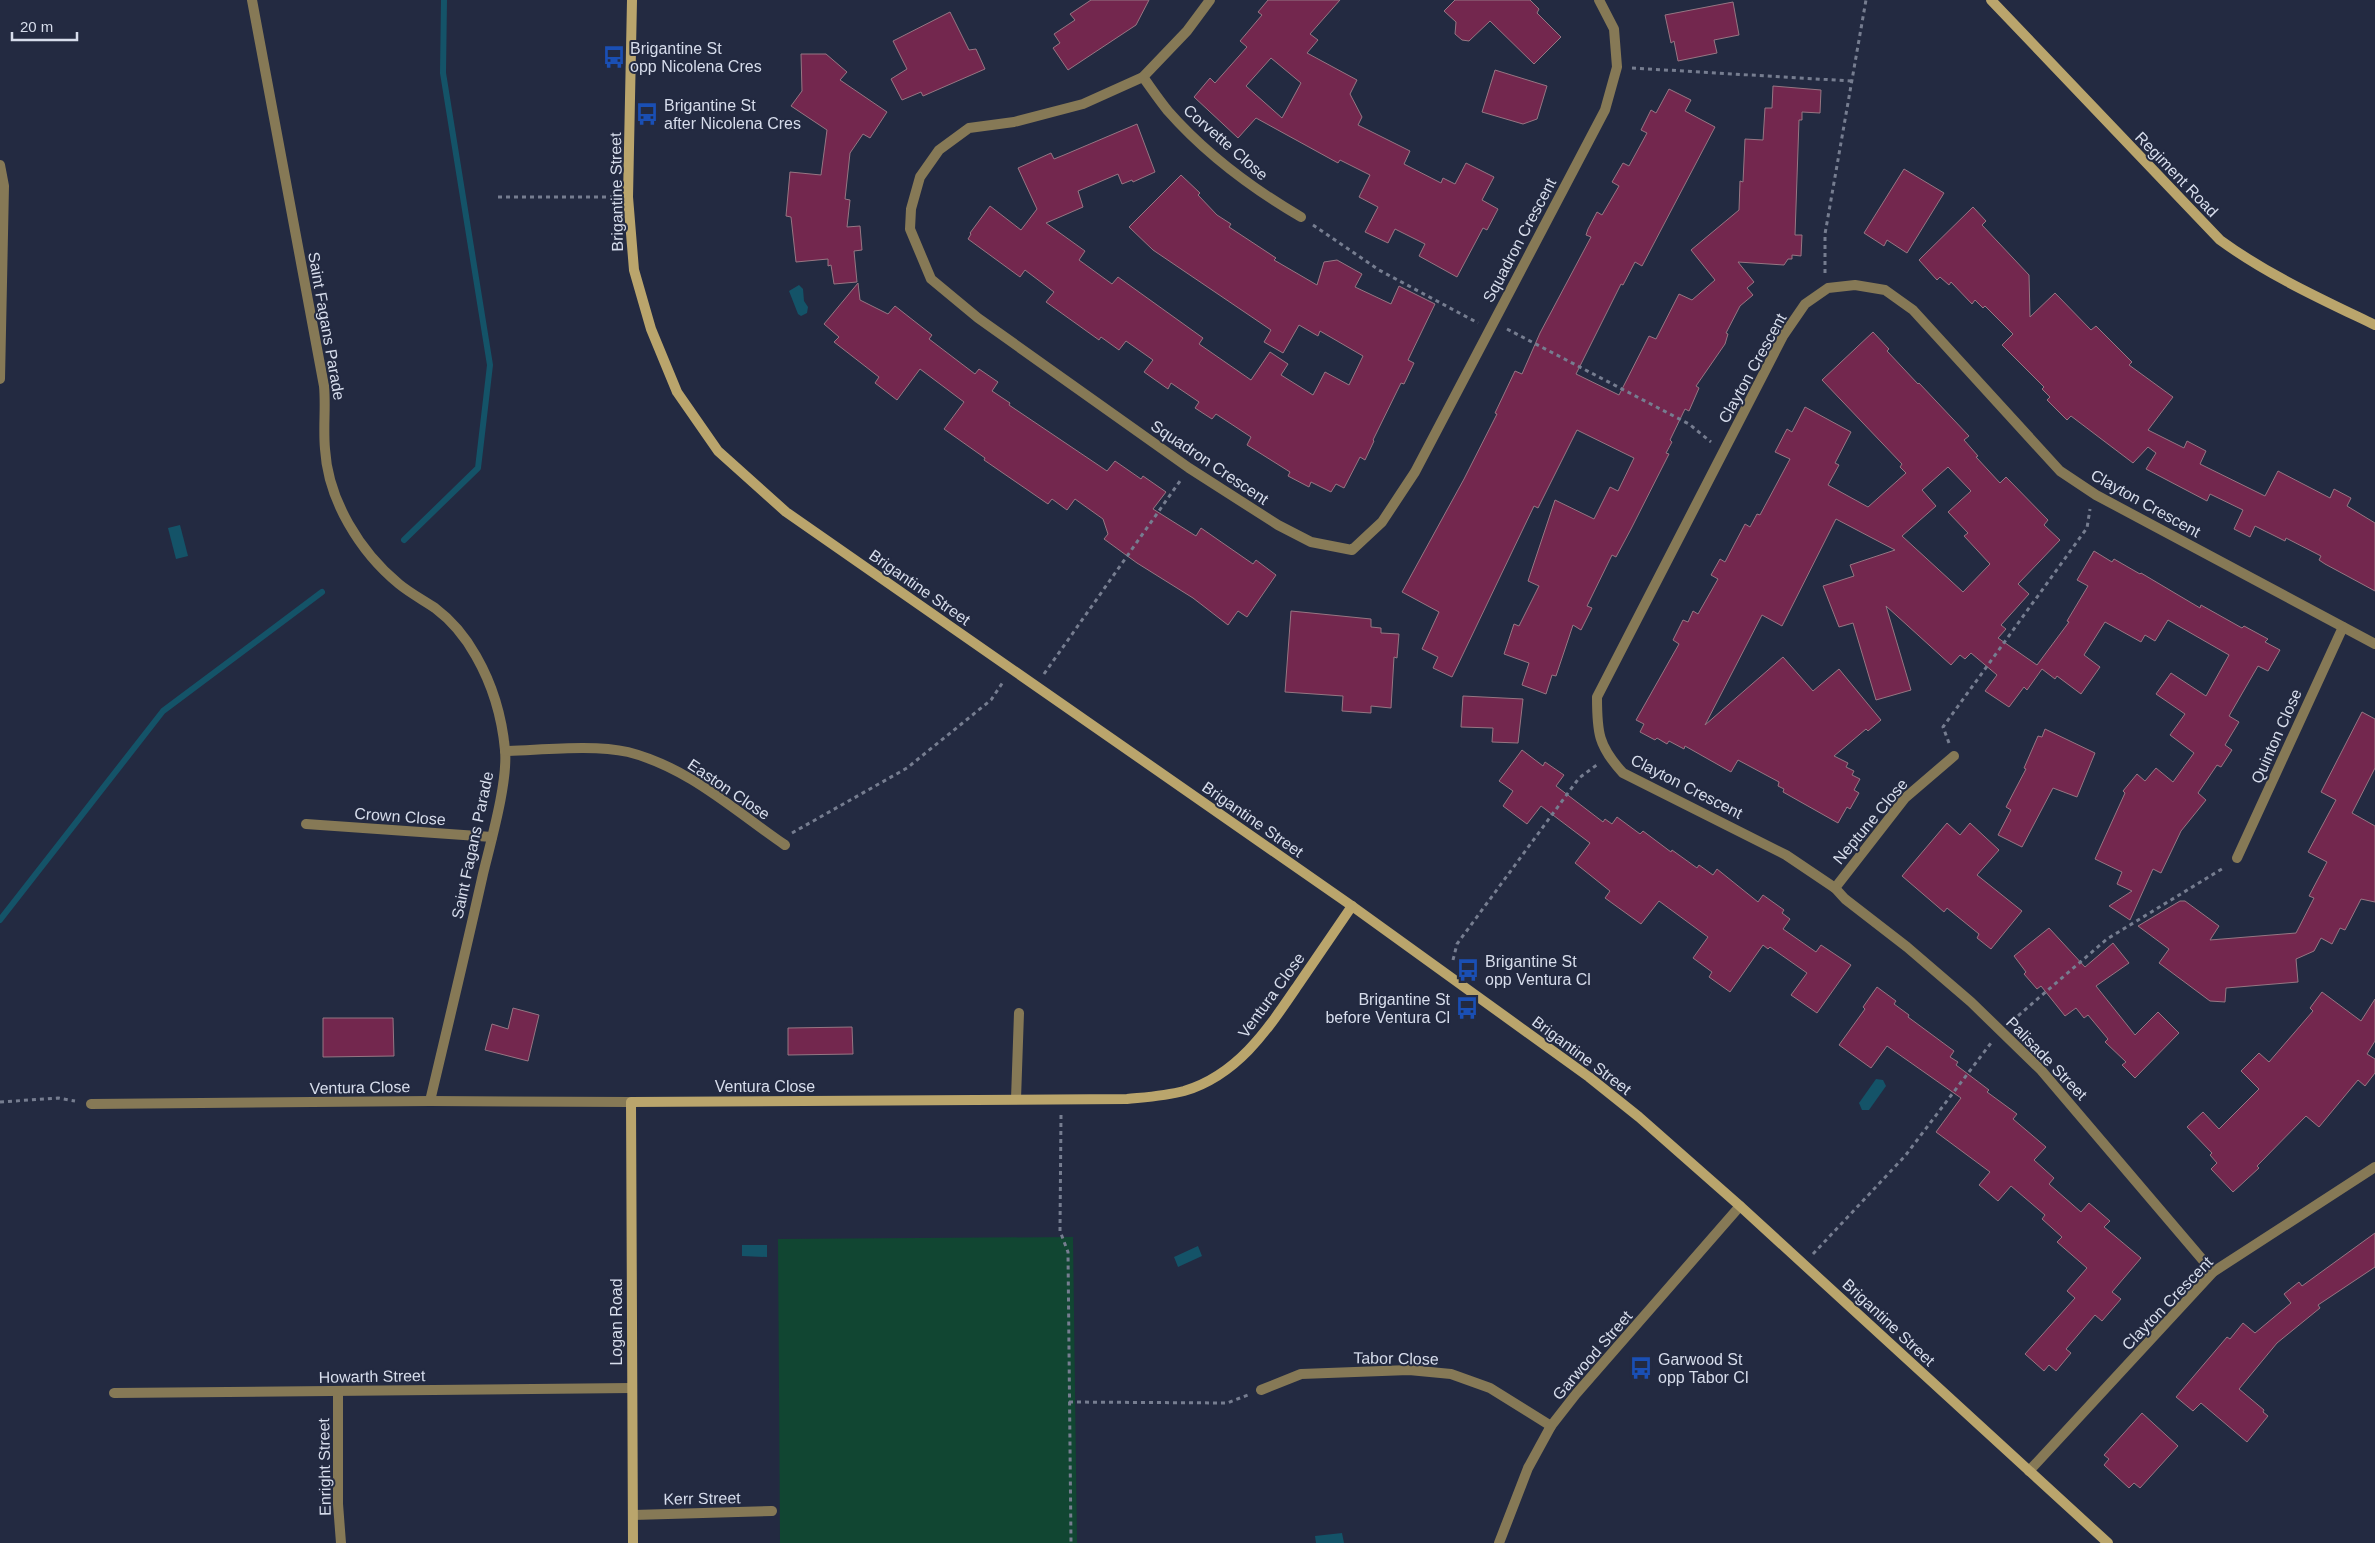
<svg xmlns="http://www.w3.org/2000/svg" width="2375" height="1543" font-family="Helvetica,sans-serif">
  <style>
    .green { fill: #114632 }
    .water { fill: #145368 }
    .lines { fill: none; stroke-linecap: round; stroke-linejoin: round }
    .stream { stroke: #145368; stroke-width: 6 }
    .building { fill: #73274e; stroke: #967683; fill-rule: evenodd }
    .path { stroke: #767d90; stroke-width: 3; stroke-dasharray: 4 4; stroke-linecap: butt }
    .street { stroke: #867956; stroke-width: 10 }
    .secondary { stroke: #baa56c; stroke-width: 10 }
    .labels { text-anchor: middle; stroke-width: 4; stroke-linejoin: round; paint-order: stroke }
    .poi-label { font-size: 16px; fill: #d7ddec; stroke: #232a41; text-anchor: start }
    .street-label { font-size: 16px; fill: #d7ddec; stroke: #232a41 }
  </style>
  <rect width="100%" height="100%" fill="#232a41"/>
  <path class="green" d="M1073 1237 1077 1543H780L778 1239Z"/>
  <g class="water">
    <path d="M799 285 803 289 804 301 808 307 807 313 801 316 798 314 789 291Z"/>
    <path d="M180 525 188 556 176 559 168 528Z"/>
    <path d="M1876 1079 1883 1080 1886 1086 1869 1110H1862L1859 1103Z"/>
    <path d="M742 1245H767V1257L742 1256Z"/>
    <path d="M1198 1246 1202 1256 1178 1267 1174 1257Z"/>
    <path d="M1342 1533 1344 1543H1316L1315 1536Z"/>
  </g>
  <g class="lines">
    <g class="stream">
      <path d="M404 540 478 468 490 365 443 73 444 0"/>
      <path d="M0 920 163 711 322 592"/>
    </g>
  </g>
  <g class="building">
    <path d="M1091 0H1149L1136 25 1068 70 1053 48 1060 43 1054 34 1075 20 1070 14Z"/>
    <path d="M1268 0H1340L1310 34 1318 40 1307 53 1357 80 1350 94 1362 117 1358 125 1410 151 1404 164 1441 183 1443 178 1455 184 1466 163 1494 177 1482 200 1498 209 1487 230 1483 228 1457 277 1419 256 1425 244 1395 229 1388 243 1365 232 1378 207 1359 197 1370 175 1340 160 1338 163 1256 118 1238 138 1194 97 1210 78 1215 83 1247 47 1240 41 1262 15 1258 12ZM1271 58 1301 83 1282 118 1246 86Z"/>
    <path d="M1455 0H1530L1539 9 1537 13 1561 37 1534 64 1490 21 1469 41 1462 40 1455 34 1456 22 1444 11Z"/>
    <path d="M1733 2 1739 35 1714 40 1717 53 1678 61 1674 41 1671 43 1665 15Z"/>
    <path d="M950 12 969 50 976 49 985 69 923 96 921 92 902 100 891 79 907 69 893 41Z"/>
    <path d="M801 54H826L847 72 840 80 887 112 870 138 863 134 850 153 845 199 850 200 847 227 860 226 862 250 854 251 857 282 834 284 831 265 828 266V259L796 262 791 217 786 216 790 172 821 175 827 130 791 106 802 91Z"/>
    <path d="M1495 70 1547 86 1537 119 1523 124 1482 112Z"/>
    <path d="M1773 86 1821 90 1820 113 1802 112V120H1799L1795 235H1802L1801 256 1792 255V259H1788L1784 265 1738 262 1754 282 1747 288 1753 295 1740 306 1726 333 1728 334 1725 344 1696 386 1699 388 1689 411 1685 409 1670 440 1672 442 1666 453 1669 454 1631 529 1616 557 1612 555 1587 606 1592 608 1581 630 1573 625 1556 676 1552 675 1546 694 1522 685 1529 663 1504 654 1514 624 1519 626 1539 586 1528 581 1555 500 1594 519 1610 487 1618 491 1634 458 1577 430 1538 508 1534 506 1452 677 1433 668 1438 657 1422 649 1439 612 1402 592 1464 479 1497 414 1495 413 1515 371 1522 374 1540 333 1591 237 1586 235 1588 229 1597 212 1602 215 1619 186 1612 182 1623 163 1629 166 1647 133 1641 130 1651 110 1656 113 1669 89 1691 100 1685 111 1715 127 1642 266 1635 262 1623 285 1621 284 1576 374 1619 395 1649 336 1656 339 1679 294 1692 300 1715 280 1691 250 1739 210 1740 181 1743 182 1745 139 1763 140 1765 108H1772Z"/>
    <path d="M1137 124 1155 172 1133 182 1132 180 1122 184 1118 174 1078 191 1083 207 1046 223 1085 251 1079 260 1112 284 1118 277 1203 338 1199 344 1251 380 1270 352 1288 364 1281 375 1313 395 1325 372 1349 385 1363 356 1320 331 1318 336 1299 325 1283 353 1264 342 1271 330 1153 250 1129 227 1181 175 1200 193 1198 195 1217 215 1231 224 1229 227 1276 258 1274 260 1317 285 1324 262 1337 260 1362 274 1355 287 1391 304 1399 286 1435 304 1408 360 1414 363 1404 384 1401 383 1373 440 1374 441 1365 460 1360 457 1344 488 1336 484 1331 492 1311 482 1309 487 1288 476 1290 472 1247 445 1251 437 1216 414 1212 419 1195 408 1199 402 1171 383 1168 389 1144 372 1153 360 1126 341 1119 350 1101 337 1099 340 1046 302 1054 292 1025 270 1020 277 968 239 971 234 970 233 990 206 1021 230 1037 209 1018 168 1051 153 1054 159 1064 155Z"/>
    <path d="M1904 169 1944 193 1907 253 1887 240 1884 246 1864 233Z"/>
    <path d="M1973 207 1986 221 1982 225 2029 275 2030 317 2055 293 2091 330 2096 326 2132 362 2129 365 2173 397 2148 430 2184 448 2187 441 2206 451 2200 464 2265 496 2278 471 2330 498 2334 489 2351 498 2347 506 2375 523V591L2325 564 2319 560 2321 556 2286 538 2285 541 2255 526 2250 537 2234 529 2243 510 2210 494 2207 501 2146 469 2156 453 2148 447 2133 463 2071 416 2067 420 2047 400 2050 397 2042 389 2044 387 2002 345 2013 334 1985 306 1983 308 1975 300 1972 304 1951 282 1949 285 1940 277 1937 280 1919 260Z"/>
    <path d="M858 283 860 300 888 314 895 306 932 335 929 339 975 374 979 369 998 382 992 391 1010 403 1009 405 1107 471 1115 461 1141 479 1143 476 1166 492 1153 509 1196 536 1201 528 1253 564 1256 560 1276 575 1247 617 1238 611 1228 625 1193 598 1137 563 1104 539 1108 534 1103 519 1075 499 1067 510 1052 499 1048 504 984 460 985 458 944 429 964 402 920 369 897 400 875 383 879 377 834 342 839 337 824 324Z"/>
    <path d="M1873 332 1889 349 1887 351 1918 384 1919 383 1969 436 1964 440 1978 456 1976 457 2000 483 2006 477 2048 520 2044 525 2060 540 2018 584 2029 594 2001 625 2006 629 1998 638 2037 665 2069 622 2067 621 2088 586 2077 580 2094 551 2112 562 2114 559 2140 574 2141 573 2200 608 2201 605 2242 628 2244 626 2268 639 2265 642 2280 650 2268 671 2258 666 2229 716 2239 722 2225 745 2232 750 2221 767 2217 765 2198 793 2206 800 2181 831 2161 873 2153 869 2130 920 2109 906 2132 891 2117 884 2122 872 2095 859 2125 793 2123 791 2137 774 2145 781 2156 768 2173 782 2194 753 2170 735 2185 714 2156 694 2171 673 2206 696 2229 655 2168 620 2155 641 2145 635 2141 642 2105 622 2084 655 2100 667 2081 694 2057 676 2055 679 2042 669 2027 690 2024 687 2009 707 1985 691 1997 675 1971 653 1965 659 1960 655 1951 665 1886 606 1911 690 1876 700 1853 623 1839 627 1823 586 1854 576 1850 565 1895 550 1836 519 1782 626 1762 615 1705 725 1783 657 1813 691 1839 669 1881 720 1868 731 1866 729 1834 756 1848 763 1846 767 1854 771 1852 775 1860 779 1854 790 1859 793 1850 809 1847 807 1838 823 1783 792 1784 789 1778 786 1779 782 1738 760 1731 772 1685 746 1684 749 1669 741 1667 744 1657 738 1655 740 1640 732 1644 724 1636 720 1679 644 1673 640 1683 620 1688 622 1693 611 1698 614 1718 579 1711 575 1720 559 1725 562 1745 524 1750 527 1757 514 1760 515 1790 459 1775 452 1787 429 1792 432 1805 407 1851 432 1835 463 1839 465 1828 485 1868 507 1906 473 1900 467 1902 464 1822 380ZM1948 467 1971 491 1948 512 1968 533 1964 536 1990 564 1963 592 1902 536 1936 506 1922 490Z"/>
    <path d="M1291 611 1371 619V627L1381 628V633L1399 634 1397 658 1394 657 1391 708 1371 706V713L1342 711 1343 696 1285 692Z"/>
    <path d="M1463 696 1523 699 1518 743 1492 742 1493 728 1461 727Z"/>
    <path d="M2362 712 2375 719V768L2352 813 2375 826V902L2361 899 2345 930 2340 928 2332 944 2321 938 2314 951 2296 959 2298 982 2226 988 2225 1002 2210 1001 2159 963 2169 949 2138 926 2180 901H2185L2219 926 2210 940 2296 933 2314 898 2309 896 2327 862 2308 852 2336 800 2321 792Z"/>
    <path d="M2045 729 2095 753 2077 797 2053 788 2022 847 1998 835 2011 810 2006 807 2026 769 2024 768 2038 736 2042 737Z"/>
    <path d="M1522 750 1543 766 1545 762 1564 775 1556 786 1603 822 1605 819 1612 824 1617 817 1640 834 1643 831 1671 852 1672 850 1697 868 1699 865 1713 875 1717 869 1758 902 1763 895 1784 910 1782 913 1790 919 1783 929 1816 952 1821 945 1851 965 1817 1013 1791 995 1807 973 1770 947 1768 949 1763 945 1730 992 1709 977 1712 972 1693 958 1708 937 1659 901 1641 924 1605 898 1610 891 1575 863 1590 843 1541 806 1527 824 1503 806 1513 791 1499 781Z"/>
    <path d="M1947 823 1960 835 1970 823 1999 850 1977 875 2022 911 1991 949 1977 938 1979 934 1947 908 1944 912 1902 876Z"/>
    <path d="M2049 928 2085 967 2113 943 2129 963 2096 986 2135 1035 2158 1012 2179 1033 2135 1078 2122 1065 2126 1062 2105 1042 2108 1039 2088 1015 2084 1018 2076 1008 2065 1016 2041 986 2037 989 2024 974 2026 972 2014 956Z"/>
    <path d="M1877 987 1896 1001 1894 1004 1909 1015 1908 1017 1954 1051 1950 1057 1958 1062 1956 1065 1989 1090 1987 1092 2017 1114 2013 1119 2046 1147 2034 1160 2054 1178 2049 1184 2081 1212 2089 1203 2110 1221 2104 1227 2141 1258 2112 1292 2121 1299 2102 1321 2095 1315 2066 1349 2071 1353 2056 1371 2049 1365 2044 1371 2025 1354 2075 1298 2067 1291 2087 1268 2057 1242 2062 1237 2042 1219 2045 1215 2011 1186 1998 1201 1979 1185 1990 1172 1936 1132 1961 1098 1887 1046 1871 1068 1839 1045 1865 1009 1863 1007Z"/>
    <path d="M2322 992 2361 1021 2375 999V1041L2367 1054 2375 1059V1073L2365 1086 2358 1080 2319 1127 2306 1116 2257 1166 2259 1168 2233 1192 2211 1169 2217 1163 2210 1155 2212 1153 2187 1127 2203 1112 2219 1129 2259 1089 2241 1071 2259 1053 2269 1062 2313 1011 2310 1008Z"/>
    <path d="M513 1008 539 1015 528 1061 485 1050 492 1024 508 1029Z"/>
    <path d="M323 1018H393L394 1056 323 1057Z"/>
    <path d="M852 1027 853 1054 788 1055V1028Z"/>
    <path d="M2375 1233V1267L2318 1305 2320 1308 2277 1343 2239 1389 2264 1410 2263 1412 2268 1416 2247 1442 2201 1403 2193 1411 2176 1397 2227 1337 2230 1339 2243 1323 2255 1333 2291 1303 2284 1294 2299 1282 2302 1286Z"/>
    <path d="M2142 1413 2178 1446 2140 1488 2134 1483 2129 1488 2104 1465 2109 1459 2104 1455Z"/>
  </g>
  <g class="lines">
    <g class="path">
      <path d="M1632 68 1851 81"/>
      <path d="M498 197H612"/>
      <path d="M1313 225 1379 270 1478 323"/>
      <path d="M1825 273V234L1866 0"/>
      <path d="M1507 329 1689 424 1711 442"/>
      <path d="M1044 674 1180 481"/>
      <path d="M1949 743 1943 727 2087 528 2090 509"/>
      <path d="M792 833 907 768 991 700 1003 682"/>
      <path d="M1453 960 1457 944 1579 778 1598 764"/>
      <path d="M2012 1021 2107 939 2225 867"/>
      <path d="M0 1102 58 1098 75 1101"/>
      <path d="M1061 1115 1060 1231 1068 1252 1071 1543"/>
      <path d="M1813 1254 1905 1156 1991 1043"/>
      <path d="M1069 1402 1227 1403 1248 1395"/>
    </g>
    <g class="street">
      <path d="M252 0 324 386C326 407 323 427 325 449 328 500 360 552 399 584 410 593 423 600 435 608 451 620 466 638 476 656 492 684 502 717 505 750 508 782 491 841 483 874 466 950 448 1025 430 1101"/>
      <path d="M1210 0 1187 31 1143 77 1083 104 1014 122 969 128 939 150 920 177 911 209 910 229 931 279 978 318 1189 468 1278 525 1311 542 1352 550 1382 522 1415 472 1605 110 1617 67 1614 29 1599 0"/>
      <path d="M1143 77C1151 88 1159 100 1168 111 1205 153 1253 189 1301 217"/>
      <path d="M0 165 4 186 0 379"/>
      <path d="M505 751C542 750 593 744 628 752 688 767 735 811 785 845"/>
      <path d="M306 824 492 837"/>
      <path d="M2237 858 2343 627"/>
      <path d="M1835 888 1905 798 1954 756"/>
      <path d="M1016 1099 1019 1013"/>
      <path d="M91 1104 430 1101 631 1102"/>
      <path d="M2213 1272 2041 1070 1971 1002 1907 947 1845 899 1835 888 1786 855 1623 773C1598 746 1597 732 1597 697L1783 336 1805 304 1828 288 1855 285 1885 290 1913 310 2060 471 2096 495 2375 644"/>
      <path d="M1261 1390 1301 1374 1409 1370 1451 1374 1490 1388 1551 1426"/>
      <path d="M338 1391V1504L341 1543"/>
      <path d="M114 1393 631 1388"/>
      <path d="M2029 1471 2213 1272 2375 1167"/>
      <path d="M633 1515 772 1511"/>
      <path d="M1499 1543 1528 1468 1551 1426 1576 1394 1740 1206"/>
    </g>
    <g class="secondary">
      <path d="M632 0 628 197 634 270 651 329 677 392 718 451 786 512 1352 906 1589 1077 1639 1117 1740 1206 2108 1543"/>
      <path d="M1991 0 2220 240C2268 275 2321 299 2375 325"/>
      <path d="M633 1543 631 1102 1127 1099C1147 1097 1165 1096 1184 1091 1238 1075 1268 1029 1298 985 1316 959 1334 932 1352 906"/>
    </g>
  </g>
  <defs>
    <symbol id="bus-bare" viewBox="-9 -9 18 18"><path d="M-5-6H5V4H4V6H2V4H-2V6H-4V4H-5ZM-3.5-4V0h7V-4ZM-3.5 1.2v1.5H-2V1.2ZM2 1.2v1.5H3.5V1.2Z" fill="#1a4fb4" stroke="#232a41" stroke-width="2.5" paint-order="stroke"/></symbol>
  </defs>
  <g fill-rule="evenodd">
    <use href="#bus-bare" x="598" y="41" width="32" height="32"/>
    <use href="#bus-bare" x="631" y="98" width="32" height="32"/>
    <use href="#bus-bare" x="1452" y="954" width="32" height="32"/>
    <use href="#bus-bare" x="1451" y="992" width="32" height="32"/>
    <use href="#bus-bare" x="1625" y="1352" width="32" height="32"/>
  </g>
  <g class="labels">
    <g class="poi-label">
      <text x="630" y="54">Brigantine St<tspan x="630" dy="18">opp Nicolena Cres</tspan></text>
      <text x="664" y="111">Brigantine St<tspan x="664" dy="18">after Nicolena Cres</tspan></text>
      <text x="1485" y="967">Brigantine St<tspan x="1485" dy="18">opp Ventura Cl</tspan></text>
      <text x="1450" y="1005" text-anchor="end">Brigantine St<tspan x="1450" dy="18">before Ventura Cl</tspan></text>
      <text x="1658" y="1365">Garwood St<tspan x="1658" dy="18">opp Tabor Cl</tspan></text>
    </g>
    <g class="street-label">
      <text transform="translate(1226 142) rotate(41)" y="6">Corvette Close</text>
      <text transform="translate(2177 174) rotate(46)" y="6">Regiment Road</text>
      <text transform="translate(616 192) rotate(-91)" y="6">Brigantine Street</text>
      <text transform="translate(1519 240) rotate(-62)" y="6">Squadron Crescent</text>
      <text transform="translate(327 326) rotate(80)" y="6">Saint Fagans Parade</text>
      <text transform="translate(1752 368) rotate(-61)" y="6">Clayton Crescent</text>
      <text transform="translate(1210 462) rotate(34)" y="6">Squadron Crescent</text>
      <text transform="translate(2146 503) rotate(29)" y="6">Clayton Crescent</text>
      <text transform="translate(920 587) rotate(35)" y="6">Brigantine Street</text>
      <text transform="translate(2276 736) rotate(-66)" y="6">Quinton Close</text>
      <text transform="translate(1687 786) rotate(27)" y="6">Clayton Crescent</text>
      <text transform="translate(729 789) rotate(34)" y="6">Easton Close</text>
      <text transform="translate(400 816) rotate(4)" y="6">Crown Close</text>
      <text transform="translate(1253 819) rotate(35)" y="6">Brigantine Street</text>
      <text transform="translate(1870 821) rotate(-50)" y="6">Neptune Close</text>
      <text transform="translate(472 845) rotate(-78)" y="6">Saint Fagans Parade</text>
      <text transform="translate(1271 995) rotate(-54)" y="6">Ventura Close</text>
      <text transform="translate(1582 1055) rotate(37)" y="6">Brigantine Street</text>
      <text transform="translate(2047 1058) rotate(46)" y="6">Palisade Street</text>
      <text x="765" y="1092">Ventura Close</text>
      <text transform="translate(360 1087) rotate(-1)" y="6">Ventura Close</text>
      <text transform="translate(2167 1303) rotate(-46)" y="6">Clayton Crescent</text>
      <text transform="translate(616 1322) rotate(-90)" y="6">Logan Road</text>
      <text transform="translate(1889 1322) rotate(43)" y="6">Brigantine Street</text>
      <text transform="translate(1592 1355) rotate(-49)" y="6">Garwood Street</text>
      <text transform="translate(1396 1358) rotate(1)" y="6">Tabor Close</text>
      <text transform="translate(372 1376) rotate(-1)" y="6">Howarth Street</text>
      <text transform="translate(324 1467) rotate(-91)" y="6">Enright Street</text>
      <text transform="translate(702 1498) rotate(-1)" y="6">Kerr Street</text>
    </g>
  </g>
  <path d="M12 32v8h65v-8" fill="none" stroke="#d7ddec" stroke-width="2.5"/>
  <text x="20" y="32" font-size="15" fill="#d7ddec" stroke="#232a41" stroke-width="4" paint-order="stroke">20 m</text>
</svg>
